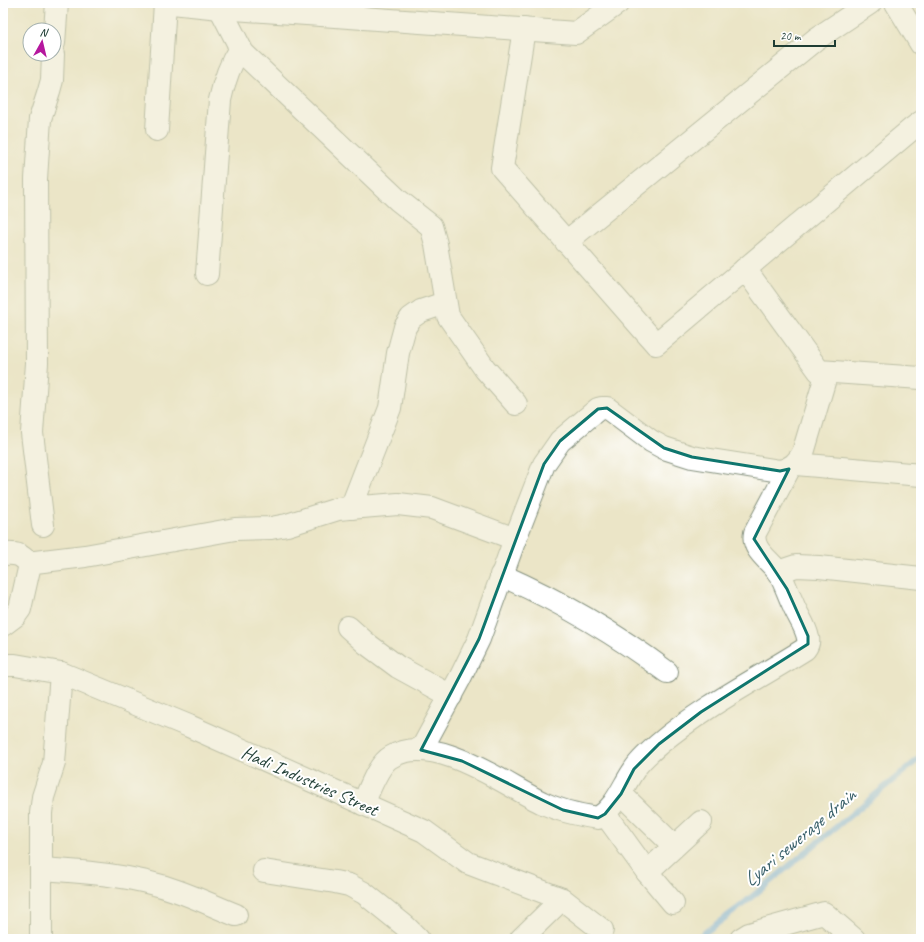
<svg xmlns="http://www.w3.org/2000/svg" width="924" height="942" font-family="Caveat,sans-serif">
  <style>
    .lines { fill: none; stroke-linecap: round; stroke-linejoin: round }
    .stream { stroke: #76b1e7; stroke-width: 6 }
    .minor-casing { stroke: #85917e; stroke-width: 24 }
    .minor { stroke: #fff; stroke-width: 22 }
    .marked { fill: none; stroke: #0f766e; stroke-width: 3; stroke-linejoin: round }
    .labels { text-anchor: middle; stroke-width: 4; stroke-linejoin: round; paint-order: stroke }
    .street-label { font-size: 19px; fill: #1f3d34; stroke: #fff }
    .water-label { font-size: 20px; font-style: italic; fill: #39606a; stroke: #fff }
  </style>
  <rect width="100%" height="100%" fill="#fff"/>
  <filter id="ink" filterUnits="userSpaceOnUse"><feTurbulence type="fractalNoise" baseFrequency=".025" numOctaves="2"/><feDisplacementMap in="SourceGraphic" scale="8" xChannelSelector="R" yChannelSelector="G"/><feConvolveMatrix kernelMatrix="1 2 1 2 8 2 1 2 1" color-interpolation-filters="sRGB"/></filter>
  <filter id="wash" filterUnits="userSpaceOnUse"><feTurbulence type="fractalNoise" baseFrequency=".012" numOctaves="4" result="noise"/><feDisplacementMap in="SourceGraphic" scale="16" xChannelSelector="R" yChannelSelector="G"/><feGaussianBlur stdDeviation="0.9" result="paint"/><feColorMatrix in="noise" values="0 0 0 0 0 0 0 0 0 0 0 0 0 0 0 0 0 1.4 0 .05"/><feComposite in="paint" operator="in"/></filter>
  <g filter="url(#wash)">
    <rect width="100%" height="100%" fill="#ebe5c7"/>
    <g class="lines">
      <path class="stream" d="M696 939 737 909 921 757"/>
    </g>
  </g>
  <g filter="url(#ink)">
    <g class="lines">
      <defs>
        <g id="minor">
          <path d="M172 3 220 8 576 33 618 3"/>
          <path d="M896 3 921 44"/>
          <path d="M220 8 243 53 398 200 431 226 436 244 448 316 485 369 516 404"/>
          <path d="M524 29 502 168 656 344 913 128 921 122"/>
          <path d="M54 43 57 3"/>
          <path d="M157 130 165 3"/>
          <path d="M566 242 816 39 870 3"/>
          <path d="M745 269 819 371 921 378"/>
          <path d="M207 274 220 100C224 81 230 64 240 48"/>
          <path d="M796 464 921 475"/>
          <path d="M351 508 390 408 398 353 405 327 411 318 421 311 445 303"/>
          <path d="M43 525 32 433 37 363 36 179 40 119 49 91 52 80 53 54"/>
          <path d="M3 554C18 553 20 554 31 565"/>
          <path d="M778 572 796 566 819 567 921 578"/>
          <path d="M501 575C560 601 616 634 667 672"/>
          <path d="M3 625 15 616 20 609 29 569 31 565 35 562 85 556 235 529 271 528 287 525 338 509 398 504 432 508 515 539"/>
          <path d="M348 627 367 644 398 667 451 696"/>
          <path d="M3 665H15L61 673 189 726 424 831 468 863 562 899 602 930"/>
          <path d="M421 750 460 678 479 639 515 539 544 464 560 441 598 409 602 408H607L651 441 664 448 692 457 780 471C792 468 797 463 803 453L827 372"/>
          <path d="M621 794 674 846"/>
          <path d="M363 804C369 791 378 764 391 757 434 731 503 784 543 803 560 811 579 815 598 818 617 806 622 787 634 770 639 761 652 750 659 744 704 706 756 680 805 649 808 645 809 642 808 638 806 626 797 615 793 604 788 594 785 583 779 573 770 560 751 550 755 533L789 469"/>
          <path d="M605 814 647 872 673 903"/>
          <path d="M41 869C87 872 133 875 177 891 197 898 216 907 236 915"/>
          <path d="M264 871 335 882 349 885 364 893 405 926 418 939"/>
          <path d="M647 872 701 822"/>
          <path d="M41 939V813L43 797 54 763 61 673"/>
          <path d="M521 939 562 899"/>
          <path d="M741 939 749 934 824 913 854 939"/>
        </g>
      </defs>
      <use href="#minor" class="minor-casing"/>
      <use href="#minor" class="minor"/>
    </g>
  </g>
  <path d="M0 0H924V942H0ZM607 408 664 448 692 457 780 471 789 469 754 539 787 589 808 636V644L701 712 659 744 634 769 621 794 605 814 598 818 563 810 462 761 421 750 479 639 544 464 560 441 598 409Z" fill="#ebe5c7" fill-opacity=".55" fill-rule="evenodd"/>
  <path class="marked" d="M607 408 664 448 692 457 780 471 789 469 754 539 787 589 808 636V644L701 712 659 744 634 769 621 794 605 814 598 818 563 810 462 761 421 750 479 639 544 464 560 441 598 409Z"/>
  <g class="labels">
    <g class="street-label">
      <text transform="translate(310 780) rotate(24)" y="7">Hadi Industries Street</text>
    </g>
    <g class="water-label">
      <text transform="translate(799 837) rotate(-40)" y="7">Lyari sewerage drain</text>
    </g>
  </g>
  <rect width="924" height="942" fill="none" stroke="#fff" stroke-width="16"/>
  <g transform="translate(42 42) rotate(8)"><circle r="19" fill="#ffffff" stroke="#a5b1ae"/>
  <path d="M0-3L7 15L0 10L-7 15Z" fill="#b5179e"/>
  <text y="-6" font-size="11" font-weight="bold" text-anchor="middle" fill="#1f3d34">N</text>
  </g>
  <path d="M774 40v6h61v-6" fill="none" stroke="#1f3d34" stroke-width="2"/>
  <text x="780" y="40" font-size="12" fill="#1f3d34" stroke="#ffffff" stroke-width="3" paint-order="stroke">20 m</text>
</svg>
